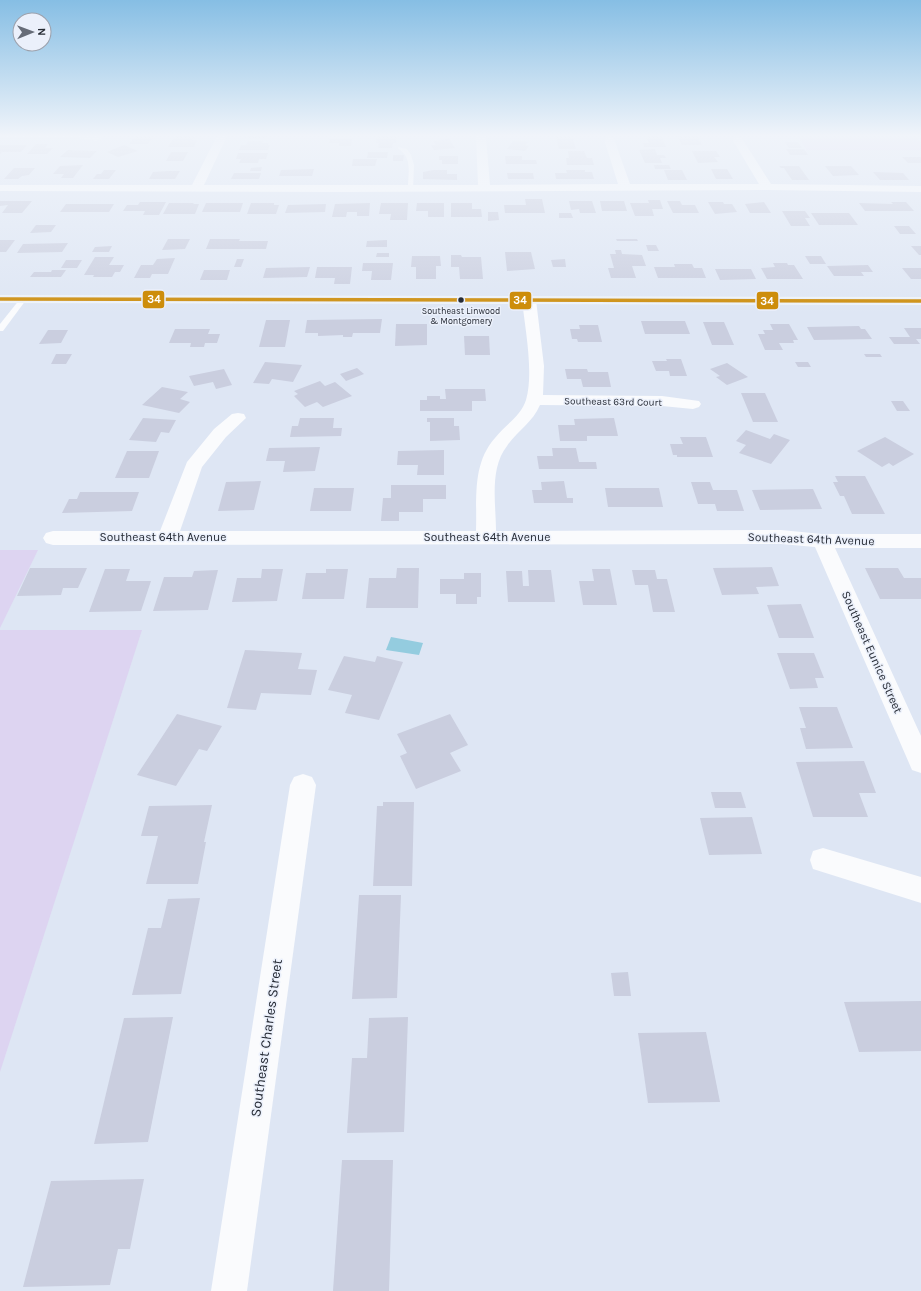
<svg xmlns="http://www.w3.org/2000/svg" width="921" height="1291" font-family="Karla,sans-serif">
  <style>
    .green { fill: #ddd4f1 }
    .water { fill: #94ccdf }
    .building { fill: #cacedf }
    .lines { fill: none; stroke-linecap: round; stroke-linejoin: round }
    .lane { fill: #fafbfd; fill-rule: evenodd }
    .street { fill: #fafbfd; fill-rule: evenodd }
    .secondary { fill: #eff4f7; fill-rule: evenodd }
    .bus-1-casing { stroke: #ebf0fb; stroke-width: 5.5 }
    .bus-1 { stroke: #cd8d0b; stroke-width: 3.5 }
    .bus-dot { fill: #262b35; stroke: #ebf0fb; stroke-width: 1.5 }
    .labels { text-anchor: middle; stroke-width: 3; stroke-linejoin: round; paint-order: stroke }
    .far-bus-label { font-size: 9px; fill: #262b35; stroke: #ebf0fb }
    .far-street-label { font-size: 10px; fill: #262b35; stroke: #ebf0fb }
    .street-label { font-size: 12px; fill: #262b35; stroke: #ebf0fb }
    .near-street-label { font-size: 14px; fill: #262b35; stroke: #ebf0fb }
    .line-badge { stroke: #ebf0fb; stroke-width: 1.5 }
    .badge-label { font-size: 11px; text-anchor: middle; font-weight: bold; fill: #fff }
  </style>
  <rect width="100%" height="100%" fill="#dee6f4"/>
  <g class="green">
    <path d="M796 134H913L921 142V150H807Z"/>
    <path d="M0 550H38L0 628Z"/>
    <path d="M0 630H142L0 1072Z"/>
  </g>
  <path class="water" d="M391 637 423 643 419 655 386 650Z"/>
  <g class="building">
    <path d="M247 134H268L267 138H245Z"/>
    <path d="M377 134H397L396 143H393L392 148H378L379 143H376Z"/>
    <path d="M676 134H696L702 145H682Z"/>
    <path d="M175 135H195L192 140H197L194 147H168Z"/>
    <path d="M572 136 576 149H559L556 137Z"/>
    <path d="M646 136H661L666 147H644L643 143H649Z"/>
    <path d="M134 137H153L148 144H129Z"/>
    <path d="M330 139H352L351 146H339V143H329Z"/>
    <path d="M449 139 455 148 434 150 431 145H436L433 141Z"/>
    <path d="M514 140 528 142 525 145 529 146 525 151 507 149Z"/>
    <path d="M248 141H263L262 143H269L268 145H270L268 150H239L241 145H246Z"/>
    <path d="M785 142H798L802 148H789Z"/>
    <path d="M36 144H48L45 148H53L47 154H27Z"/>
    <path d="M0 145H27L21 152H2L0 154Z"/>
    <path d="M124 145 138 151 118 157 107 152Z"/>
    <path d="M655 149 657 155H664L666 158H660L662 163H645L639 150Z"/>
    <path d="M786 149H804L808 155H790Z"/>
    <path d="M68 150 97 151 90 158 60 157Z"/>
    <path d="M568 151H584L587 158H592L594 165H567L566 158H569Z"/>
    <path d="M692 151H716L720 157H714L718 162 698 163Z"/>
    <path d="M171 152H188L183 161H166Z"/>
    <path d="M368 152H388L387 158H367Z"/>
    <path d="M238 153H268L266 159H259L258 163H239L241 159H236Z"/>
    <path d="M393 155H404L403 161H393Z"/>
    <path d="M439 156H458V164H442V160H439Z"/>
    <path d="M505 156H522V160H536L537 164H506Z"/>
    <path d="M902 157H921V163H908Z"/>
    <path d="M353 159H377L375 166H352Z"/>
    <path d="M83 165 73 178H61L64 174H53L60 166Z"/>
    <path d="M654 165H669L671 169H655Z"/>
    <path d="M779 166H799L809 180H792L784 168H781Z"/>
    <path d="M825 166H851L859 175 833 176Z"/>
    <path d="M262 167 261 171H250L251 168Z"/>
    <path d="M14 168H35L29 175 22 176 18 179H4Z"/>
    <path d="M314 169 312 176H279L281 170Z"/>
    <path d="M711 169H727L733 179H716Z"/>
    <path d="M104 170H116L109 179H93L97 174H101Z"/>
    <path d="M433 170H447V174H457V180L423 179V172Z"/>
    <path d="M566 170H585V172H592L594 179H556L555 173H567Z"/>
    <path d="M664 170H682L687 180H668Z"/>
    <path d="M168 171H180L175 179H149L153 172Z"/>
    <path d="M873 172 903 173 909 180H880Z"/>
    <path d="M234 173H261L259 179H231Z"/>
    <path d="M507 173H533L534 179H508Z"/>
    <path d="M525 199H542L545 213H505L504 205H526Z"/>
    <path d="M648 200H660L663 209H652L654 216H635L630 203H649Z"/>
    <path d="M0 201H32L22 213H2L8 205 0 206Z"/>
    <path d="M569 201H592L596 213H580L579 209 571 210Z"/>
    <path d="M600 201H624L627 211H602Z"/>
    <path d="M667 201H680L682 205H695L699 213H673Z"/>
    <path d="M140 202H166L159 215H143L145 211H123L127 205H138Z"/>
    <path d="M708 202H723L724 204H732L737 212 715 214Z"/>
    <path d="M764 202 771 213H750L745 204Z"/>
    <path d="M891 202H906L914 211H865L859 203 893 204Z"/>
    <path d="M169 203H194L193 204H199L195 214H163Z"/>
    <path d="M206 203H243L240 212H202Z"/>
    <path d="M251 203H274V205H279L276 214H247Z"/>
    <path d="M370 203 369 216H357V212H347L346 217H332L335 204Z"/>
    <path d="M381 203H408L407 220H390L391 214H379Z"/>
    <path d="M417 203H444V217H428V211H416Z"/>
    <path d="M451 203H472V209H481L482 217H451Z"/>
    <path d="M66 204H114L109 212H60Z"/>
    <path d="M326 204 325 212 285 213 288 205Z"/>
    <path d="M782 211H805L810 218H805L810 226H791Z"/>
    <path d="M488 212H498L499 220 488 221Z"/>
    <path d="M559 213H571L573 218H559Z"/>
    <path d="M811 213H849L858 225H819Z"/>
    <path d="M36 225H56L51 232 30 233Z"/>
    <path d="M894 226H909L916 234H900Z"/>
    <path d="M168 239H190L185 249 162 250Z"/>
    <path d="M210 239H240L239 241H268L266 249H206Z"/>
    <path d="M616 239H637L638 241H617Z"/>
    <path d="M0 240H15L6 252H0Z"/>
    <path d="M387 240V247H366L367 241Z"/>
    <path d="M68 243 62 252 17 253 23 244Z"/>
    <path d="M646 245H656L659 251H648Z"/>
    <path d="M112 246 109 252H92L95 247Z"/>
    <path d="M911 246H921V255H919Z"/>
    <path d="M615 250H621L622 254 642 255 646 266H632L636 278H611L608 268H614L610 254H616Z"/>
    <path d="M505 252H531L535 269 507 271Z"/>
    <path d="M377 253H389V257H376Z"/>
    <path d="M451 255H461L462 257H481L483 279H460L459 267H451Z"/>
    <path d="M412 256H440L441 266H436V279H416V267H411Z"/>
    <path d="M805 256H821L826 264H810Z"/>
    <path d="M95 257H114L109 265H124L120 272H115L112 277H93L94 275H84Z"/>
    <path d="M175 258 168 274H152L150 278H134L141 265H153L157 259Z"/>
    <path d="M237 259H244L241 267H234Z"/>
    <path d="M565 259 566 267H553L551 260Z"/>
    <path d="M66 260H82L77 268H61Z"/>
    <path d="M363 263H393L391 280H371L372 271H362Z"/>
    <path d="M773 263H787L788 265H794L803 279H767L761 268 775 267Z"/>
    <path d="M674 264H692L694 268H702L706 278H658L654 267H675Z"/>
    <path d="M868 265 873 272H861L864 276H834L827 266Z"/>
    <path d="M310 267 307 277 263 278 266 268Z"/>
    <path d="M317 267H352L350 284H334L335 278H315Z"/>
    <path d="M902 268H921V279H911Z"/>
    <path d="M715 269H751L756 279 720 280Z"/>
    <path d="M52 270H66L61 277H30L34 272H51Z"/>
    <path d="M204 270H230L227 280H200Z"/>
    <path d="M382 319 380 333H353L352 337H343V335L318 336V333H305L307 320Z"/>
    <path d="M266 320H290L285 347H259Z"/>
    <path d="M641 321H685L690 334H645Z"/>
    <path d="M703 322H724L734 345H712Z"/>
    <path d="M396 324H427V345L395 346Z"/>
    <path d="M770 324H789L798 340H793L794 343H779L783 350H765L758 334H765L763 330H773Z"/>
    <path d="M579 325H598L602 342H578L577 339H572L570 329H580Z"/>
    <path d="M859 326 861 329H865L872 339 814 340 807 327Z"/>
    <path d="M904 328H921V339H916L920 344H894L889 337H910Z"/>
    <path d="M175 329H210L208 334H220L217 343H205L204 347H190L191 343H169Z"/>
    <path d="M48 330H68L61 343 39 344Z"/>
    <path d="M464 336H489L490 355H465Z"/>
    <path d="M56 354H72L66 364H51Z"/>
    <path d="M864 354H880L882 357H866Z"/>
    <path d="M666 359H681L687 376H670L669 371H656L652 361H667Z"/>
    <path d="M265 362 302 365 293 382 272 379 269 384 253 383Z"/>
    <path d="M795 362H808L811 367H798Z"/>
    <path d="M727 363 748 377 727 385 716 377 720 376 710 369Z"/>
    <path d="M357 368 364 374 346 381 340 374Z"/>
    <path d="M224 369 232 385 216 389 213 382 194 386 189 376Z"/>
    <path d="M565 369H587L588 372H608L611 387H583L581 379H567Z"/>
    <path d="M320 381 325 386 335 382 352 396 323 407 317 402 305 407 294 396 298 394 294 391Z"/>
    <path d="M162 387 188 392 180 399 190 402 179 413 142 405Z"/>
    <path d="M445 389H485L486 401H472V411H420V400H427V396H440V399H446Z"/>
    <path d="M741 393H765L778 422H753Z"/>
    <path d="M891 401H903L910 411H897Z"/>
    <path d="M143 418 176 420 169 433 161 432 156 442 129 440Z"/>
    <path d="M300 418H334L333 428H342L341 436 290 437 292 426H298Z"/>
    <path d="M427 418H454V426H459L460 440 430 441V422H427Z"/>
    <path d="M614 418 618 436H587V441H560L558 425H575L574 419Z"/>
    <path d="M746 430 770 439 774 434 790 440 771 464 739 453 746 445 736 441Z"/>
    <path d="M680 437H706L713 457H677V455H673L670 444H683Z"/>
    <path d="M885 437 914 454 893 466 889 463 882 467 857 451Z"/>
    <path d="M320 447 315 471 283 472 285 461H266L269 448Z"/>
    <path d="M552 448H576L579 462H596L597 469H539L537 456H553Z"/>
    <path d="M444 450V475H417L418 465H397L398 451Z"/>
    <path d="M127 451H159L149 478H115Z"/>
    <path d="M835 476H865L885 514H852L844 496H840L833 482H838Z"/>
    <path d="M261 481 254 510 218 511 226 482Z"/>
    <path d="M564 481 567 498H573V503H534L532 490H542L541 482Z"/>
    <path d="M691 482H710L713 490H737L744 511H717L715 504H698Z"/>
    <path d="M391 485H446V499H423V512H399V521H381L383 498H391Z"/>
    <path d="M314 488H354L351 511H310Z"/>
    <path d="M605 488H659L663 507H608Z"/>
    <path d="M813 489 822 509 760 510 752 490Z"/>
    <path d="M80 492H139L132 511 62 513 69 499H77Z"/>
    <path d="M772 567 779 586 756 587 759 594 722 595 713 568Z"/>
    <path d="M30 568H87L78 588H63L61 595 17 596Z"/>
    <path d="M397 568H419L418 608H366L369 578H396Z"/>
    <path d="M865 568H898L904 578H921V599H880Z"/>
    <path d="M105 569H130L126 581H151L141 611 89 612Z"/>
    <path d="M262 569H283L277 601 232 602 237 578H261Z"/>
    <path d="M326 569H348L344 599H302L306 573H326Z"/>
    <path d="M592 569H610L617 605H583L579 581H594Z"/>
    <path d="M218 570 208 610 153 611 164 577H192L194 571Z"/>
    <path d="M528 570H551L555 602H508L506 571H522L523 586H529Z"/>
    <path d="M632 570H655L657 579H667L675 612H653L648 585H635Z"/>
    <path d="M464 573H481V597H477V604H456V594H440V579H464Z"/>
    <path d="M801 604 814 638H779L767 605Z"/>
    <path d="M245 650 302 653 298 669 317 670 311 695 261 693 256 710 227 708Z"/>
    <path d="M777 653H814L824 678H815L818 688 790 689Z"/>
    <path d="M344 656 375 662 377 656 403 662 379 720 345 713 352 695 328 690Z"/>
    <path d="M799 707H837L853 748 806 749 800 728H806Z"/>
    <path d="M177 714 222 726 207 751 199 749 176 786 137 775Z"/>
    <path d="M450 714 468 745 450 753 461 771 416 789 400 756 407 753 397 734Z"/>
    <path d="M864 761 876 793H859L868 817H813L796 762Z"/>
    <path d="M711 792H741L746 808H715Z"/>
    <path d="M383 802H414L412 886H373L377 806H383Z"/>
    <path d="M212 805 204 842H206L198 884H146L158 836H141L149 806Z"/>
    <path d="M752 817 762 854 709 855 700 818Z"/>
    <path d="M359 895H401L397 998 352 999Z"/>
    <path d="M200 898 181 994 132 995 148 928H161L168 899Z"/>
    <path d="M628 972 631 996H614L611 973Z"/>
    <path d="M921 1001V1051L859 1052 844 1002Z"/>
    <path d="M173 1017 148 1142 94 1144 124 1018Z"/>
    <path d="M408 1017 404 1132 347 1133 352 1058H367L369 1018Z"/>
    <path d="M706 1032 720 1102 648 1103 638 1033Z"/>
    <path d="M342 1160H393L389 1291H333Z"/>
    <path d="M144 1179 130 1249H118L110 1285 23 1287 51 1181Z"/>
  </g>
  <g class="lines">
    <g class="lane">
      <path d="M398 147 407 149 411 155 414 165 413 189 408 188C408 174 413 157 398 149Z"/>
      <path d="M22 298 26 300 3 331H0V324L20 299Z"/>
    </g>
    <g class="street">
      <path d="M0 134H93L101 136 102 138 97 141 77 138H0Z"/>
      <path d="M218 134H228L204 185H478L476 137 479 134 485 135 486 137 490 185 618 184 604 139 609 136 614 139 630 184H759L732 139 737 136 741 137 771 184 921 186V192L767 190 340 192 0 191V185H192Z"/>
      <path d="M529 296 534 297 536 300 544 366 543 395 662 396 699 401 701 404 699 407 693 409 662 406 540 405C533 422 517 431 507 446 489 469 496 504 496 531L781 530 822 534H921V548H835L921 736V773L912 770 909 763 815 547 781 544 53 545 46 543 43 538 46 533 53 531H160L187 462 214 429 232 414 238 413 244 414 246 418 226 437 202 467 180 531H476C477 498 472 464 495 438 505 425 521 416 526 400 534 373 525 328 522 300L524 297Z"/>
      <path d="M303 774 312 777 316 785 247 1291H211L290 785 294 777Z"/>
      <path d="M823 848 921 877V903L813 869 810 860 813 851Z"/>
    </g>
    <path class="secondary" d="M0 295 921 297V305L0 303Z"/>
    <defs>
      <path id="bus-1" d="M0 299 921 301"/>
    </defs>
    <use href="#bus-1" class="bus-1-casing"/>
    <use href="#bus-1" class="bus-1"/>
  </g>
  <linearGradient id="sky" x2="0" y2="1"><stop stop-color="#86bee4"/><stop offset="0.43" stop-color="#f0f4fa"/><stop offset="1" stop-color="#f0f4fa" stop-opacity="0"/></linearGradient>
  <rect width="921" height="315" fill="url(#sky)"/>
  <circle class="bus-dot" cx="461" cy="300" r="3.5"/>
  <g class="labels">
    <g class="far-bus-label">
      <text x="461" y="314">Southeast Linwood<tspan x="461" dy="10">&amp; Montgomery</tspan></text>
    </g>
    <g class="far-street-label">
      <text transform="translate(613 401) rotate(1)" y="4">Southeast 63rd Court</text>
    </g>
    <g class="street-label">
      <text x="163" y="541">Southeast 64th Avenue</text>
      <text x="487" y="541">Southeast 64th Avenue</text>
      <text transform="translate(811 539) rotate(2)" y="4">Southeast 64th Avenue</text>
      <text transform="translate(872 652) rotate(66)" y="4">Southeast Eunice Street</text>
    </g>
    <g class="near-street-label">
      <text transform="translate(266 1038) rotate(-82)" y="5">Southeast Charles Street</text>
    </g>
  </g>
  <g class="line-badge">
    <rect x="142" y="290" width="23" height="19" rx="4" fill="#cd8d0b"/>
    <rect x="509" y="291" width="23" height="19" rx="4" fill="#cd8d0b"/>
    <rect x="756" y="291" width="23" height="19" rx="4" fill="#cd8d0b"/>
  </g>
  <g class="badge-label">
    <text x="154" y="303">34</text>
    <text x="520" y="304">34</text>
    <text x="767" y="305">34</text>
  </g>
  <g transform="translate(32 32) rotate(89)"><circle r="19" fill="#ebf0fb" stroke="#9ca1ac"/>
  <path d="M0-3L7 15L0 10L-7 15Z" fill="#666c78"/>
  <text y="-6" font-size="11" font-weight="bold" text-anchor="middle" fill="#262b35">N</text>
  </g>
</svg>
